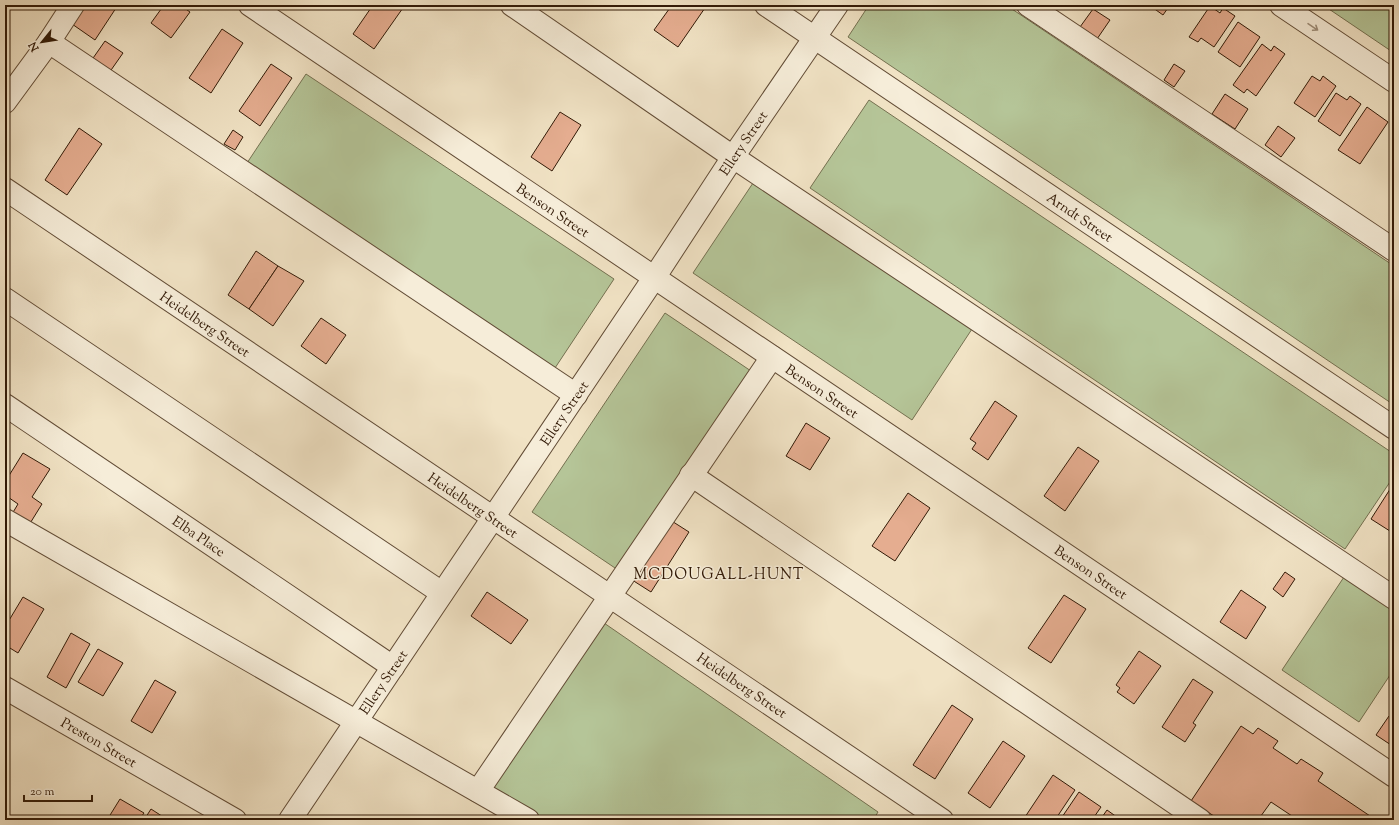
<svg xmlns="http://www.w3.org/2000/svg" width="1399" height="825" font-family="'Sorts Mill Goudy',serif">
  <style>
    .green { fill: #b5c598; stroke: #747050 }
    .building { fill: #e5ad90; stroke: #321a07 }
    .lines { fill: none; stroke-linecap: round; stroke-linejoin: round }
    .minor-casing { stroke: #624c36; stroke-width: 24 }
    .minor { stroke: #f6edd9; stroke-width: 22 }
    .oneway { stroke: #9e8e7a }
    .labels { text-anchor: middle; stroke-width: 3; stroke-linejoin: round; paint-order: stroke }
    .street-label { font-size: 14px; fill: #321a07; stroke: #f6edd9 }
    .neighbourhood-label { font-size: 15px; letter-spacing: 1px; fill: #321a07; stroke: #f6edd9 }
  </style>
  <rect width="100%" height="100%" fill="#f1e3c5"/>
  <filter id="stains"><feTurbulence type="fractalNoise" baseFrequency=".005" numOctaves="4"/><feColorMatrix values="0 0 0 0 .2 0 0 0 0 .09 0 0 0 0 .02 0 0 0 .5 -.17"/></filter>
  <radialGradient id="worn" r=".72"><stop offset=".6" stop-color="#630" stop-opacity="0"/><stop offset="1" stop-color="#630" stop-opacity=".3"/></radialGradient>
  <g class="green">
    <path d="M869 5H1006L1394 266V405L848 37Z"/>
    <path d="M1323 5H1394V53Z"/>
    <path d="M306 74 614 279 555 368 247 163Z"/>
    <path d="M869 100 1394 454V476L1345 549 810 188Z"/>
    <path d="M753 183 972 329 912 420 693 273Z"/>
    <path d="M665 313 751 371 618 570 532 512Z"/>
    <path d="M1344 577 1394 610V669L1359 722 1282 670Z"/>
    <path d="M604 623 878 812 873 820H546L492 789Z"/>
  </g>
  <g class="building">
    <path d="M85 5H118L95 40 72 24Z"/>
    <path d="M164 5H180L190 12 171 38 151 23Z"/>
    <path d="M373 5H405L374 49 353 34Z"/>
    <path d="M672 5H707L678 47 654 30Z"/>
    <path d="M1149 5H1170L1163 15Z"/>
    <path d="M1210 6 1220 13 1223 8 1235 16 1214 47 1201 38 1198 42 1189 37Z"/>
    <path d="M1093 9 1110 20 1097 39 1080 27Z"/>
    <path d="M1238 22 1260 37 1240 67 1218 52Z"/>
    <path d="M222 29 243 43 211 93 189 78Z"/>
    <path d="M105 41 123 53 109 73 91 61Z"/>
    <path d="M1262 44 1271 51 1274 46 1285 54 1256 96 1247 89 1244 93 1233 85Z"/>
    <path d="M271 64 292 78 260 126 239 111Z"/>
    <path d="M1174 64 1185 71 1174 87 1164 80Z"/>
    <path d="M1312 76 1320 81 1323 76 1336 86 1315 117 1294 103Z"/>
    <path d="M1336 93 1347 100 1350 96 1361 104 1340 136 1318 121Z"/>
    <path d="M1225 94 1248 109 1235 129 1212 114Z"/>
    <path d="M1367 107 1388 122 1360 164 1338 150Z"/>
    <path d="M560 112 581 125 552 171 531 157Z"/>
    <path d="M1278 126 1295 138 1281 157 1265 145Z"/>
    <path d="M79 128 102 144 67 195 45 180Z"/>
    <path d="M233 130 243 137 235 150 224 144Z"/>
    <path d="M256 251 278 266 249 309 228 295Z"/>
    <path d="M278 266 304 281 273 326 249 309Z"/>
    <path d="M321 318 346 335 326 364 301 346Z"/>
    <path d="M995 401 1017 416 988 460 972 449 976 443 970 439Z"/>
    <path d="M806 423 830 438 810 470 786 456Z"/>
    <path d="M1078 447 1099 461 1065 511 1044 496Z"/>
    <path d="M23 453 50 469 32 497 42 504 29 525 12 514 18 504 5 495V482Z"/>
    <path d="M1394 483V531L1393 533 1371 519Z"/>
    <path d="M908 493 930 508 895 561 872 546Z"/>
    <path d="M667 518 689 532 651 592 629 578Z"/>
    <path d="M1285 572 1295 579 1283 597 1273 589Z"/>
    <path d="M1241 590 1266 607 1246 639 1220 622Z"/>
    <path d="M487 592 528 620 511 644 471 616Z"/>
    <path d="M1064 595 1086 609 1051 663 1028 648Z"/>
    <path d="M23 597 44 609 18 653 5 645V627Z"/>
    <path d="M71 633 90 644 66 688 47 677Z"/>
    <path d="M98 649 123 663 103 696 78 682Z"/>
    <path d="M1139 651 1161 666 1134 704 1117 692 1120 688 1116 685Z"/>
    <path d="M1193 679 1213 692 1193 723 1196 725 1185 742 1162 727Z"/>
    <path d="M155 680 176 692 152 733 131 721Z"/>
    <path d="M952 705 973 719 935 779 913 765Z"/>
    <path d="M1389 716 1394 719V747L1376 735Z"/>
    <path d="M1241 726 1253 734 1258 728 1278 741 1273 748 1297 764 1301 759 1323 773 1318 781 1376 820H1298L1271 802 1258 820H1220L1191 801Z"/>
    <path d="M1003 741 1025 756 990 808 968 793Z"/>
    <path d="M1053 775 1075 790 1055 820H1023Z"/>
    <path d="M1079 792 1101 807 1092 820H1060Z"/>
    <path d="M120 799 144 813 139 820H107Z"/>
    <path d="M151 809 168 820H144Z"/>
    <path d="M1107 810 1121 820H1100Z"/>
  </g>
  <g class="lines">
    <defs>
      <g id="minor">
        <path d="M250 5 1394 776"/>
        <path d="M512 5 733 157 1394 598"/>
        <path d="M766 5 1394 428"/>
        <path d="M1028 5 1394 250"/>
        <path d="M1281 5 1394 81"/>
        <path d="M49 42 576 395"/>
        <path d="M5 102 49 42 73 5"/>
        <path d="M5 189 942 820"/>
        <path d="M5 299 442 593"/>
        <path d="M5 405 393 667"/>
        <path d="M691 475 1200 820"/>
        <path d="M5 520 528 820"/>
        <path d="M5 688 235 820"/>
        <path d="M478 791 772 357"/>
        <path d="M290 820 654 278 733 157 837 5"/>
      </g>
    </defs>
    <use href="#minor" class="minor-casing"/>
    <use href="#minor" class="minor"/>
  </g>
  <defs><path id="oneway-shaft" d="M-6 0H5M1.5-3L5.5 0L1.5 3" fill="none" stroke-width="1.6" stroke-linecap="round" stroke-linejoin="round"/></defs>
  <use class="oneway" href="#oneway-shaft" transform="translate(1313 27) rotate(34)"/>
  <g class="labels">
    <g class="street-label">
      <text transform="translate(743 143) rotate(-56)" y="5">Ellery Street</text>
      <text transform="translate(553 210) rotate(34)" y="5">Benson Street</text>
      <text transform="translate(1080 217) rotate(34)" y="5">Arndt Street</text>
      <text transform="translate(205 324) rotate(34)" y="5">Heidelberg Street</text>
      <text transform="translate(822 391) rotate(34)" y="5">Benson Street</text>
      <text transform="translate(564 413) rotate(-56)" y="5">Ellery Street</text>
      <text transform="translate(473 505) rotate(34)" y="5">Heidelberg Street</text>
      <text transform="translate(199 536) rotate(34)" y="5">Elba Place</text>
      <text transform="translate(1091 572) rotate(34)" y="5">Benson Street</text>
      <text transform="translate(383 682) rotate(-56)" y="5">Ellery Street</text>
      <text transform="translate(742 685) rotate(34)" y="5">Heidelberg Street</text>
      <text transform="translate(99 742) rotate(30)" y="5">Preston Street</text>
    </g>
    <g class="neighbourhood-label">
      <text x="719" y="579">MCDOUGALL-HUNT</text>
    </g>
  </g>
  <rect width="1399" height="825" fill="none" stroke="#f1e3c5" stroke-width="20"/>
  <rect x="6" y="6" width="1387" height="813" fill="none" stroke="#321a07" stroke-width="2"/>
  <rect x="10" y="10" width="1379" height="805" fill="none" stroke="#321a07"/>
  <g transform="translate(42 42) rotate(240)" stroke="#f6edd9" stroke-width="3" paint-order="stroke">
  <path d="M0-3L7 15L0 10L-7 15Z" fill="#321a07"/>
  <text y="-6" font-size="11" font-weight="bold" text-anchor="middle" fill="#321a07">N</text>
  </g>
  <path d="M24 795v6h68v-6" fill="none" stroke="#321a07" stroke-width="2"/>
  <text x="30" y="795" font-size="12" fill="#321a07" stroke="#f6edd9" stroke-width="3" paint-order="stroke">20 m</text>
  <rect width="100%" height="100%" filter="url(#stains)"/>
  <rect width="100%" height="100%" fill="url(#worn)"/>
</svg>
